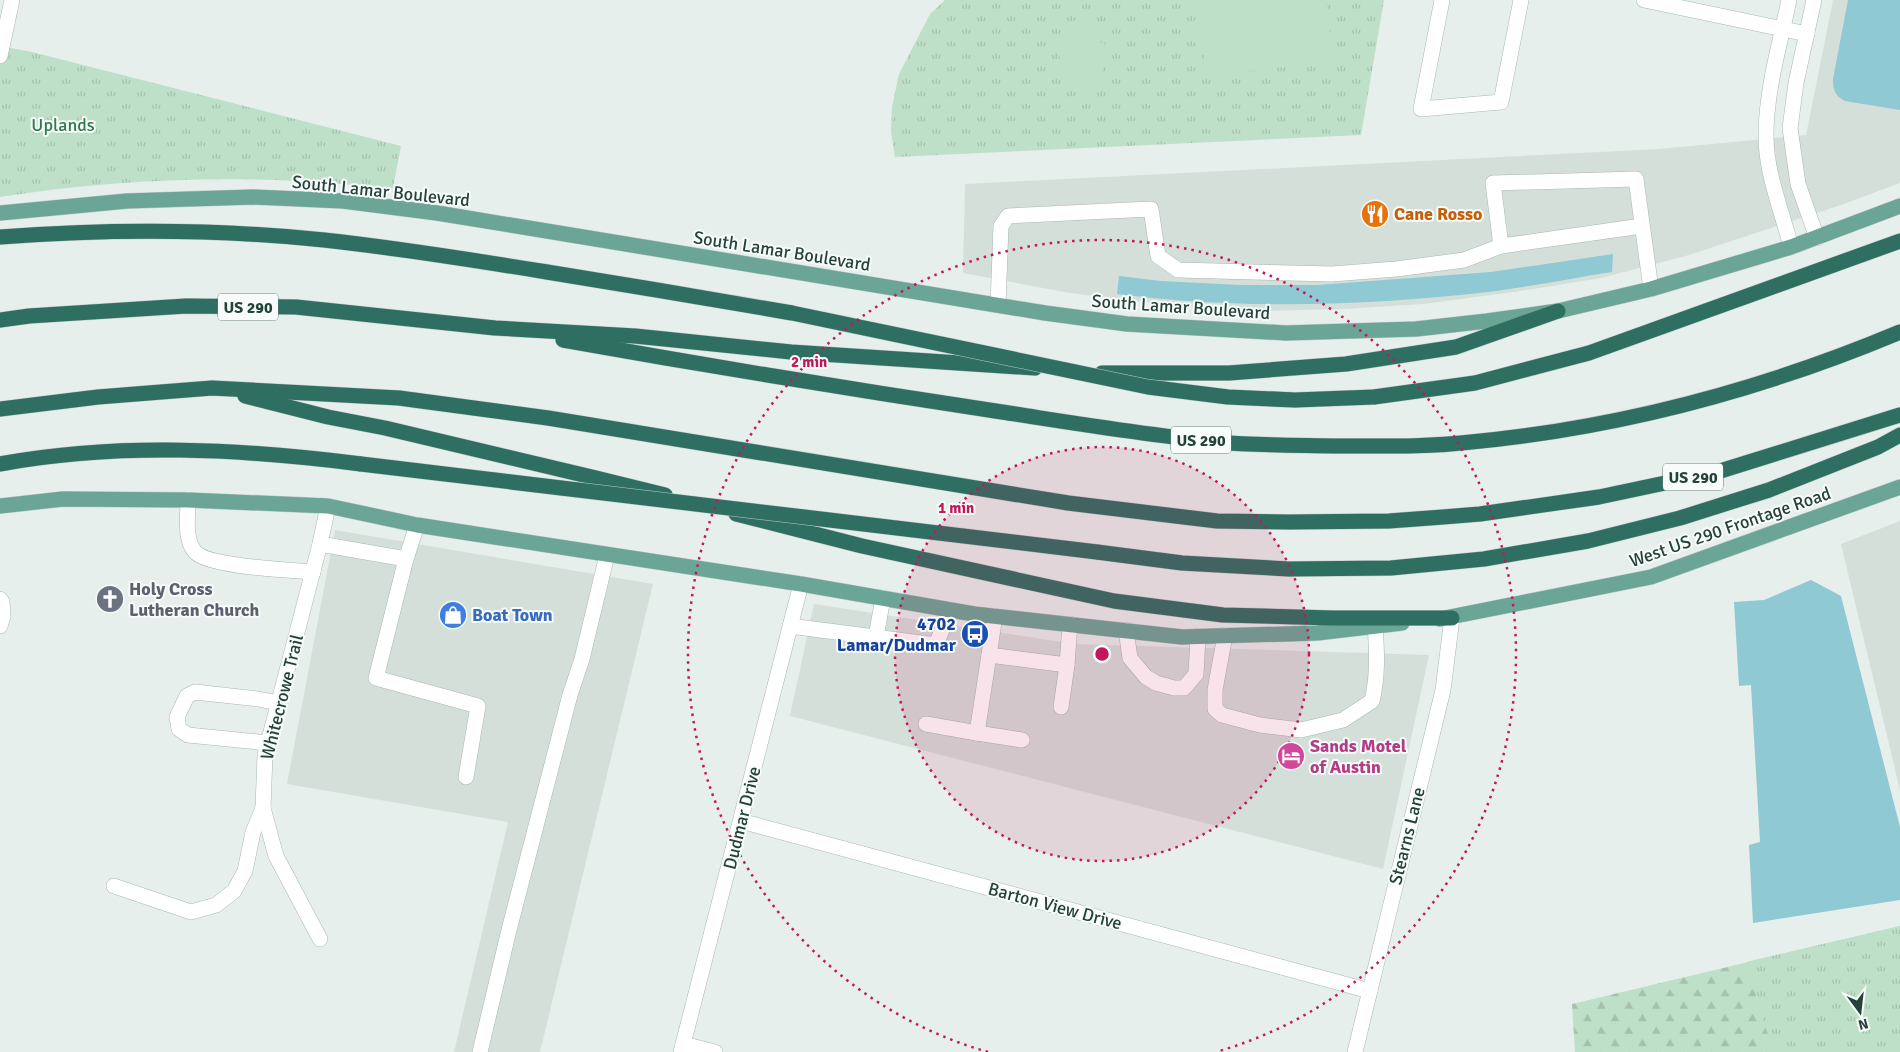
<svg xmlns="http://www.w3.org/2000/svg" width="1900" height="1052" font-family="Signika,sans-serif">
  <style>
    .built { fill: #d4dfda }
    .forest { fill: url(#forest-firs) }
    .park { fill: url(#park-tufts) }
    .pitch { fill: #bfe0c8 }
    .water { fill: #8ec9d4 }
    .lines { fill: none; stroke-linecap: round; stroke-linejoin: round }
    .minor-casing { stroke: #a8b8b2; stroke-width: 16 }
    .major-casing { stroke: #c2cac8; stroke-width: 16 }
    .highway-casing { stroke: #c2cac8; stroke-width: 16 }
    .minor { stroke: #fff; stroke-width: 15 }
    .major { stroke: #6aa596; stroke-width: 15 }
    .highway { stroke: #2f6f62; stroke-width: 15 }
    .highway-bridge-casing { stroke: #c2cac8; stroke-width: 16; stroke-linecap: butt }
    .highway-bridge { stroke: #2f6f62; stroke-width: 15 }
    .ring { fill: none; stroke: #c2185b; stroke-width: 2.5; stroke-dasharray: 2.5 5 }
    .labels { text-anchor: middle; stroke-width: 4; stroke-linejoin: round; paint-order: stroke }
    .shield { fill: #f7fbf9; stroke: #637a73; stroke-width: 1 }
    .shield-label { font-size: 16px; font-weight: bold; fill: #24423a }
    .park-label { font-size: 18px; fill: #2d7a4b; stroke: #f7fbf9 }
    .street-label { font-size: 18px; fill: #24423a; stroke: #f7fbf9 }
    .food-label { font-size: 18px; font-weight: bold; fill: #c56008; stroke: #f7fbf9; text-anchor: start }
    .worship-label { font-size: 18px; font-weight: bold; fill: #5b616d; stroke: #f7fbf9; text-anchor: start }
    .shop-label { font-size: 18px; font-weight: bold; fill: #366cbe; stroke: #f7fbf9; text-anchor: start }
    .transit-label { font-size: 18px; font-weight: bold; fill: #164399; stroke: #f7fbf9; text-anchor: end }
    .hotel-label { font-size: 18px; font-weight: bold; fill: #b23c85; stroke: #f7fbf9; text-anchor: start }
    .centre { fill: #c2185b; stroke: #f7fbf9; stroke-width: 2.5 }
    .ring-label { font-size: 15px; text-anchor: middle; font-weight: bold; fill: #c2185b; stroke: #f7fbf9; stroke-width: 4; stroke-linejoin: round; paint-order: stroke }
  </style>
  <defs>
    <pattern id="forest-firs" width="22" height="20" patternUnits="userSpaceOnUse" patternTransform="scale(1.25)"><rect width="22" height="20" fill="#bfe0c8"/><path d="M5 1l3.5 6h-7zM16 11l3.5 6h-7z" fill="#a4c1ad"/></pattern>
    <pattern id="park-tufts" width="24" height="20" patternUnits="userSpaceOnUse" patternTransform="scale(1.25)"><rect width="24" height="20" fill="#bfe0c8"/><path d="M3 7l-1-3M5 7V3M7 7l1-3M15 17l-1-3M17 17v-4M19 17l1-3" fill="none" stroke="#a4c1ad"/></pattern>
  </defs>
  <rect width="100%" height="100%" fill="#e6efeb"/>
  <g class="built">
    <path d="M1833 0H1900V183L1841 205 1689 255 1601 278 1514 292 1423 304 1344 309 1260 311 1183 307 1070 293 963 273 965 184 1660 149 1806 135Z"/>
    <path d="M1900 521V790L1841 544Z"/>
    <path d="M335 530 653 584 540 1052H454L508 822 287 784Z"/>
    <path d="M814 604 1075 644 1429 655 1383 869 790 716Z"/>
  </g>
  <path class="forest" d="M1900 926V1052H1575L1572 1004Z"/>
  <g class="park">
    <path d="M945 0H1384L1361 135 895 157 891 132 892 107 899 74 930 14Z"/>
    <path d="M0 46 32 52 401 146 393 188C353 185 313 181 272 180 182 177 89 183 0 197Z"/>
    <path d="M1900 926V1052H1773L1746 962Z"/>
  </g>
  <g class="pitch">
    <path d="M1197 0H1326L1333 61 1206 76Z"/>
    <path d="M1091 10 1098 43 1104 42 1107 53 1100 55 1107 88C1099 88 1091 88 1084 85 1045 69 1056 24 1091 10Z"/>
  </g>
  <g class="water">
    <path d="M1848 0H1900V110L1845 101C1835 96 1833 90 1833 79Z"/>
    <path d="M1613 254 1612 272C1573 278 1534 286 1496 291 1371 306 1242 310 1117 294L1119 276 1161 281 1240 285H1317L1491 272Z"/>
    <path d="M1811 580 1841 596 1900 827V900L1753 923 1749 845 1760 842 1751 685 1739 686 1734 602 1764 600Z"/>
  </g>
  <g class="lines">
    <defs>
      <g id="minor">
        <path d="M1442 0 1421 109 1501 102 1521 0"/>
        <path d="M1644 0 1807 34"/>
        <path d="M1789 0C1780 44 1766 90 1766 136 1766 174 1782 211 1791 247"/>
        <path d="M1814 0 1796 83 1790 128 1798 184 1817 238"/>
        <path d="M0 56 12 0"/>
        <path d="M1642 226 1501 246 1493 183 1636 179C1641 215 1646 252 1651 289"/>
        <path d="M998 305 1001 226 1008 216 1151 209 1158 256 1178 270 1332 274 1396 269 1464 260 1501 246"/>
        <path d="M188 500C188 516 184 539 195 552 209 567 290 570 313 572"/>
        <path d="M417 525 406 559 376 678 478 706 466 777"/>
        <path d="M320 544 406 559"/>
        <path d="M0 599 2 602 3 616 0 626"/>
        <path d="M995 616 989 655 1067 665 1070 624"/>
        <path d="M790 626 936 645 950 610"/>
        <path d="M1126 630 1130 658 1146 677 1156 683 1174 688H1184L1196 674 1198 636"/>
        <path d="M1225 635 1215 690V709L1222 715 1260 725 1301 730 1343 720 1372 701C1378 676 1377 651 1375 626"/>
        <path d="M876 637 883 598"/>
        <path d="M989 655 977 733 1022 740"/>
        <path d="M1061 707 1067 665"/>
        <path d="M926 724 977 733"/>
        <path d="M268 743 188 735 179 729 177 717 187 696 195 692 258 699 279 703"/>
        <path d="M741 821 1370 991"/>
        <path d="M114 886 191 912 216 905 234 891 245 871 253 832 263 808"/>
        <path d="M320 939 276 856 263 808 265 755 320 544 328 506"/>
        <path d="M683 1044 715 1052"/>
        <path d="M480 1052 509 930 570 695 582 659 607 555"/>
        <path d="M681 1052 801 584"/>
        <path d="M1355 1052 1443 690 1452 618"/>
      </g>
      <g id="major">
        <path d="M0 213 127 201 253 197 343 201 437 213 1045 313 1127 324 1286 333 1416 329 1487 321 1558 311 1651 289 1791 247 1900 206"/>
        <path d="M0 506 63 499 188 500 328 506 417 525 801 584 974 614 1182 637 1317 633 1402 623"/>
        <path d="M1440 619 1651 577 1900 487"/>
      </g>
      <g id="highway">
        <path d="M0 237C108 229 217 229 324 240 399 248 473 260 547 272 629 285 710 299 792 313"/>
        <path d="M0 320 29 316 186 306 296 307 495 328 635 336 791 352 1035 368"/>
        <path d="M563 340C709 366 855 390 1002 412 1074 423 1146 435 1218 442 1259 446 1301 445 1341 446 1384 446 1428 447 1471 442 1618 428 1764 389 1900 332"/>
        <path d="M1102 373H1229L1346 364 1456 347 1558 311"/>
        <path d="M245 396 328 417 385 428 596 478 665 495"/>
        <path d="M1374 397 1475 383 1589 353 1900 241"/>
        <path d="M0 409 98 397 212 388 399 398 548 418 1068 503 1217 521 1289 522 1389 521 1443 517 1480 514 1599 497 1717 472 1900 415"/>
        <path d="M0 464C119 442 242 449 361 464"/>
        <path d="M736 514 862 546 1114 601 1223 615 1333 618H1452"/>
        <path d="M1097 552 1182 563 1289 569 1391 568 1484 559 1588 541 1680 518 1769 490 1878 447 1900 435"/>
      </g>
    </defs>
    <use href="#minor" class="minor-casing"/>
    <use href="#major" class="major-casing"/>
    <use href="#highway" class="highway-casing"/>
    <use href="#minor" class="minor"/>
    <use href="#major" class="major"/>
    <use href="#highway" class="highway"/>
    <defs>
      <g id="highway-bridge">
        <path d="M792 313 1148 387 1228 397 1295 400 1374 397"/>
        <path d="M361 464 1097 552"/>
      </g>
    </defs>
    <use href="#highway-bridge" class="highway-bridge-casing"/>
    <use href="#highway-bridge" class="highway-bridge"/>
  </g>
  <circle cx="1102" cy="654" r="207" fill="#c2185b" fill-opacity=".12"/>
  <g class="ring">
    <circle cx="1102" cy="654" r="207"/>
    <path d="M988 1052A414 414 0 1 1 1216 1052"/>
  </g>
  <defs>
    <symbol id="restaurant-disc" viewBox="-11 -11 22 22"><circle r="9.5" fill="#e8710a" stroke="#f7fbf9"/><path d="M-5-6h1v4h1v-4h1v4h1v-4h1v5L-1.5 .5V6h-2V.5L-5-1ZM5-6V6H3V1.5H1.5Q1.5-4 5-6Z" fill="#fff"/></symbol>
    <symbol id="church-disc" viewBox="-11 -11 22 22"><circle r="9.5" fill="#6b7280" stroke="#f7fbf9"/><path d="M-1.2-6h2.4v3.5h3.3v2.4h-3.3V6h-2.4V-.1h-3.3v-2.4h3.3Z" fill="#fff"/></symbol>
    <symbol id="shop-disc" viewBox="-11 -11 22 22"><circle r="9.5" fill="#3f7fe0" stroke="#f7fbf9"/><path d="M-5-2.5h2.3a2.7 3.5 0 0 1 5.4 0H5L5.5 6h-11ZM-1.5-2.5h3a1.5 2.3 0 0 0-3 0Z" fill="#fff"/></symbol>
    <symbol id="bus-disc" viewBox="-11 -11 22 22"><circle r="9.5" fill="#1a4fb4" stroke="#f7fbf9"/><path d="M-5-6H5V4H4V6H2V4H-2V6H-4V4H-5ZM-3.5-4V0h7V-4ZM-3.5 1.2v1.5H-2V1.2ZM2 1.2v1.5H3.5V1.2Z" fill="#fff"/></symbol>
    <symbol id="hotel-disc" viewBox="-11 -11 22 22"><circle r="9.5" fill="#d1479c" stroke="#f7fbf9"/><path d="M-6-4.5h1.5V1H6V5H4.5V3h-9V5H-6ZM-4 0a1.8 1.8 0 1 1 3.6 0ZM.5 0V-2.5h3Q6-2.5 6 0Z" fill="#fff"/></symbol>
  </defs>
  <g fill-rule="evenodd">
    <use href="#restaurant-disc" x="1359" y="198" width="32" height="32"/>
    <use href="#church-disc" x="94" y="583" width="32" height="32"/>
    <use href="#shop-disc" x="437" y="599" width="32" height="32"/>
    <use href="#bus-disc" x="959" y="618" width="32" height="32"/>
    <use href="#hotel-disc" x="1275" y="740" width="32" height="32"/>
  </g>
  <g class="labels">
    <g class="shield">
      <rect x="218" y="293.5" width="60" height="27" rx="4"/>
      <rect x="1171" y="426.5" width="60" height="27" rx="4"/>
      <rect x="1663" y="463.5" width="60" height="27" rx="4"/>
    </g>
    <g class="shield-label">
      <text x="248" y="313">US 290</text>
      <text x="1201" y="446">US 290</text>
      <text x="1693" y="483">US 290</text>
    </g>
    <g class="park-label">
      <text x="63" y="131">Uplands</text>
    </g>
    <g class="street-label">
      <text transform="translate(381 191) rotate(6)" y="6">South Lamar Boulevard</text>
      <text transform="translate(782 251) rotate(9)" y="6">South Lamar Boulevard</text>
      <text transform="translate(1181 307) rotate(4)" y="6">South Lamar Boulevard</text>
      <text transform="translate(1730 527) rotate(-19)" y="6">West US 290 Frontage Road</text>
      <text transform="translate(282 697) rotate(-76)" y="6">Whitecrowe Trail</text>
      <text transform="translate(742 818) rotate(-76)" y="6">Dudmar Drive</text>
      <text transform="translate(1407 836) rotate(-76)" y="6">Stearns Lane</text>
      <text transform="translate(1055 906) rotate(15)" y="6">Barton View Drive</text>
    </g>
    <g class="food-label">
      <text x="1394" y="220">Cane Rosso</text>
    </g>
    <g class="worship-label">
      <text x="129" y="595">Holy Cross<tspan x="129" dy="21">Lutheran Church</tspan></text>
    </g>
    <g class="shop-label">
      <text x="472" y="621">Boat Town</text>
    </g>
    <g class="transit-label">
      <text x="956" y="630">4702<tspan x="956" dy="21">Lamar/Dudmar</tspan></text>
    </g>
    <g class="hotel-label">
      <text x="1310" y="752">Sands Motel<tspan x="1310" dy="21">of Austin</tspan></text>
    </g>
  </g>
  <circle cx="1102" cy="654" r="8" class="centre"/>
  <g class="ring-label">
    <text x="809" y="367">2 min</text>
    <text x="956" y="513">1 min</text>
  </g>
  <g transform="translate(1860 1012) rotate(165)" stroke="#f7fbf9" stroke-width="4" paint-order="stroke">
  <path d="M0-4L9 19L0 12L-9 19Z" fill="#24423a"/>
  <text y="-8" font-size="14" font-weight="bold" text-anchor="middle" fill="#24423a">N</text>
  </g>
</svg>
